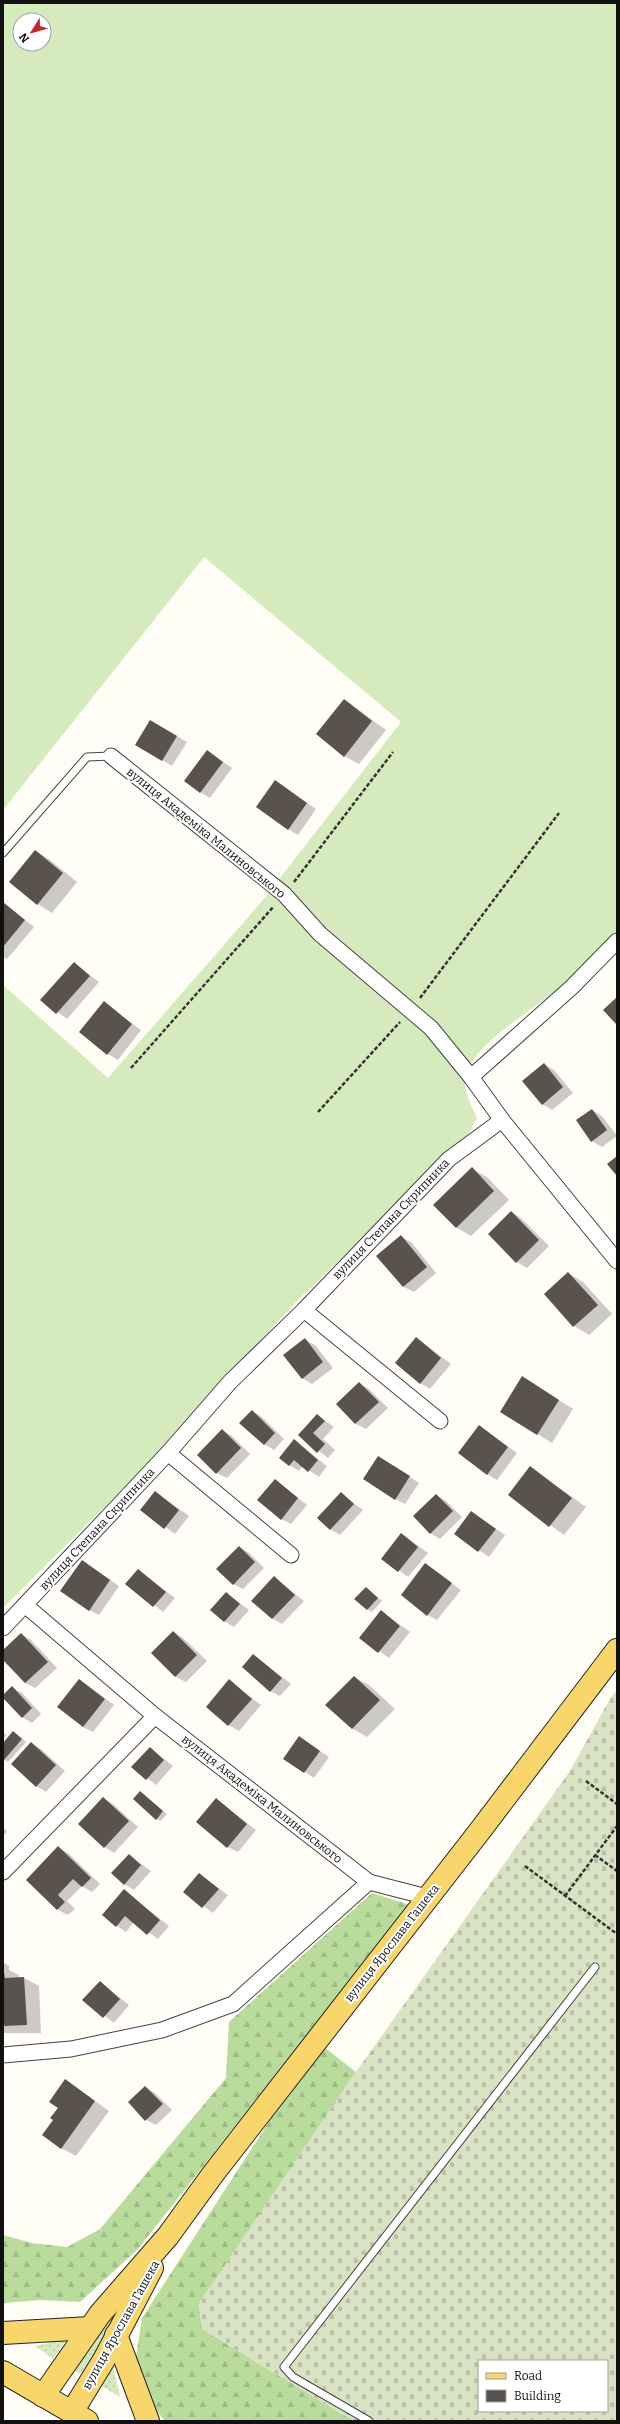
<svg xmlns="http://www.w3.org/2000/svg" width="620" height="2424" font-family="Bitter,serif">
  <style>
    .grass { fill: url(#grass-dots) }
    .forest { fill: url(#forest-firs) }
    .cemetery { fill: url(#cemetery-stones); fill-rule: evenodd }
    .garden { fill: #d5ebbd; fill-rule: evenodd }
    .shadow { fill: #0003 }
    .building { fill: #5a524d }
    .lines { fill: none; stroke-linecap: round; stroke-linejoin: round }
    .lane-casing { stroke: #444; stroke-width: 9 }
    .street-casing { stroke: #444; stroke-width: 17 }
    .primary-casing { stroke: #222; stroke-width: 24 }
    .path { stroke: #333; stroke-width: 2.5; stroke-dasharray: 4 2; stroke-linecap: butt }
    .lane { stroke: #fff; stroke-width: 7 }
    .street { stroke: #fff; stroke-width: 15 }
    .primary { stroke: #f9d66b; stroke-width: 22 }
    .labels { text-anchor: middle; stroke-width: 4; stroke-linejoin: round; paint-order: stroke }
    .street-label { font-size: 12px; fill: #111; stroke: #fff }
  </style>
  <defs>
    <pattern id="grass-dots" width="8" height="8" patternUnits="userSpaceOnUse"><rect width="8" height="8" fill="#d5ebbd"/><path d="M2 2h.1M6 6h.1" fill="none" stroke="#b6c8a1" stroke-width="1.8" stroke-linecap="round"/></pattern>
    <pattern id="forest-firs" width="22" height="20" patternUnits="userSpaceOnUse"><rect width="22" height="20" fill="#b9dc9c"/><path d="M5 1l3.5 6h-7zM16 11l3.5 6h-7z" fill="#9ebc85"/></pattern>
    <pattern id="cemetery-stones" width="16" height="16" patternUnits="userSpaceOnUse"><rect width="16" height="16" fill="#d9e3c4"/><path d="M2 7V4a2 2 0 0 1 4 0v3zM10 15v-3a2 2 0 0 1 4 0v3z" fill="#b9c2a7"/></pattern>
  </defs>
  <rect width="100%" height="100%" fill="#fffdf5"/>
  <g class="grass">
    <path d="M132 2288 93 2357 80 2374 73 2370 84 2350Z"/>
    <path d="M67 2339 53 2359 35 2346Z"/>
    <path d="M112 2363 120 2397 100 2385Z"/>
  </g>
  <g class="forest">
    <path d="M372 1893 410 1905 137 2250 80 2302 41 2300 3 2303V2235L32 2243 67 2247 100 2229 226 2078 229 2022Z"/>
    <path d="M324 2047 356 2072 199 2304 202 2329 354 2421H165L146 2398 135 2363 142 2318 274 2114Z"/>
  </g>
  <path class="cemetery" d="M617 1690V2421H354L202 2329 199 2303 356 2072 570 1771 611 1697ZM479 2361H607V2411H479Z"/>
  <path class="garden" d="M3 3H617V933C598 953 579 972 557 990 531 1011 480 1040 467 1071 461 1087 470 1103 477 1118L466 1139 298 1300 138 1473 3 1608V985L108 1078 263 900 401 722 204 557 3 810ZM20 20H44V44H20Z"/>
  <g class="shadow">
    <path d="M345 700 386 730 359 764 344 756Z"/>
    <path d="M151 721 187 742 172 766 136 744Z"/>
    <path d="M207 751 232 768 210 798 200 792Z"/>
    <path d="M275 781 316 809 298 835 288 829Z"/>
    <path d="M36 851 50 860 77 882 52 913 38 904Z"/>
    <path d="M3 903 34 927 7 959 3 957Z"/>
    <path d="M74 963 99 982 67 1019 42 1000Z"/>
    <path d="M104 1003 141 1030 118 1060 108 1054Z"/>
    <path d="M544 1064 554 1070 573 1093 552 1110 542 1104Z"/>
    <path d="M592 1110 602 1116 617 1136 602 1147 592 1141Z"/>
    <path d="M472 1169 487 1177 509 1200 471 1236 457 1228 435 1205Z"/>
    <path d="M511 1212 521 1218 549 1246 527 1268 517 1262Z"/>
    <path d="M401 1237 411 1242 436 1273 414 1292 404 1287 378 1256Z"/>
    <path d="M568 1273 583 1282 612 1314 589 1335 574 1326 545 1294Z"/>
    <path d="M417 1338 451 1364 430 1389 420 1383Z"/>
    <path d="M305 1340 315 1345 333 1368 312 1384 302 1378Z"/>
    <path d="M359 1383 369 1389 388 1408 366 1429 356 1424 337 1405Z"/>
    <path d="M537 1386 573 1409 552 1443 501 1411Z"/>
    <path d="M252 1411 262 1417 284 1439 274 1450 264 1444Z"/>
    <path d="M317 1415 334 1427 323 1439 335 1450 328 1458 299 1435Z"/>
    <path d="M479 1426 517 1453 497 1480 487 1474Z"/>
    <path d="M222 1430 232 1436 250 1454 227 1478 217 1473Z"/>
    <path d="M294 1441 327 1466 319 1477 303 1466 299 1471 289 1465Z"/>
    <path d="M389 1463 419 1483 405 1504 395 1499Z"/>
    <path d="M530 1467 586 1507 564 1535 509 1495Z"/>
    <path d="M275 1480 307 1505 291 1524 281 1519Z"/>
    <path d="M156 1493 189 1516 175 1534 142 1510Z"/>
    <path d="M341 1494 363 1510 340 1535 330 1529Z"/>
    <path d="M436 1495 446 1501 462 1517 440 1539 430 1533Z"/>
    <path d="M471 1512 505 1535 489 1557 456 1534Z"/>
    <path d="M402 1534 428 1553 408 1577 382 1558Z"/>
    <path d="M239 1547 249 1553 264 1568 243 1589 233 1584Z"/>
    <path d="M426 1564 461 1590 437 1620 428 1615Z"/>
    <path d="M92 1567 119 1586 99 1615 89 1610Z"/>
    <path d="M138 1570 175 1598 163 1612 127 1583Z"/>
    <path d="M275 1578 304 1601 282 1624 272 1618Z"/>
    <path d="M366 1588 382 1601 372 1612 367 1609Z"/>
    <path d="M226 1593 249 1610 234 1627 224 1621Z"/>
    <path d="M381 1611 410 1632 389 1658 360 1637Z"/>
    <path d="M174 1632 183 1638 207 1661 186 1682 176 1677 152 1653Z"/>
    <path d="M21 1634 31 1640 57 1668 35 1688 25 1683 3 1659V1651Z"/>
    <path d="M254 1655 291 1684 280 1696 270 1691Z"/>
    <path d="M354 1677 369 1685 395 1709 367 1737 353 1729 327 1705Z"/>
    <path d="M80 1680 114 1705 93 1732 83 1727Z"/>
    <path d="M230 1681 261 1705 239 1731 229 1725Z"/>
    <path d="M12 1688 22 1693 41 1714 32 1723 22 1717 3 1696Z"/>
    <path d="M3 1732 6 1735 3 1739Z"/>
    <path d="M18 1735 26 1742 8 1762 3 1759V1744Z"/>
    <path d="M299 1737 329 1757 314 1778 284 1758Z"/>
    <path d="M32 1744 41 1749 65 1771 46 1792 36 1786Z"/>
    <path d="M150 1748 173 1766 156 1785 133 1767Z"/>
    <path d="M140 1792 167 1814 161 1821 157 1819Z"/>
    <path d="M103 1798 113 1804 138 1827 114 1853 105 1847Z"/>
    <path d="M216 1799 256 1830 238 1852 228 1847Z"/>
    <path d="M3 1827 7 1832 3 1836Z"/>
    <path d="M58 1848 68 1853 100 1884 92 1892 82 1886 67 1901 75 1909 68 1915 58 1910 27 1880Z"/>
    <path d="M129 1855 151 1871 134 1890 124 1884Z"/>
    <path d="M199 1874 228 1895 213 1913 184 1891Z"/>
    <path d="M124 1891 169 1926 158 1939 134 1922 126 1932 117 1926Z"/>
    <path d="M3 1962 9 1966V1970L19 1975V1978H24L39 1986 41 2033H3Z"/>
    <path d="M100 1982 129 2005 114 2023 84 2000Z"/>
    <path d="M66 2080 109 2111 76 2156 61 2148 54 2119Z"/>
    <path d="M145 2087 155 2093 172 2110 156 2125 146 2120Z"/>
  </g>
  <g class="building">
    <path d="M344 699 372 721 344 757 316 734Z"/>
    <path d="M150 720 177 736 162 761 135 745Z"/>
    <path d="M207 750 223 762 200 793 184 781Z"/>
    <path d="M275 780 307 803 288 830 256 807Z"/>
    <path d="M35 850 63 873 37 905 9 882Z"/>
    <path d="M3 902 25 920 3 947Z"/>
    <path d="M74 962 90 976 56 1014 40 1000Z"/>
    <path d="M617 997V1025L603 1010Z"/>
    <path d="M104 1001 132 1024 107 1055 79 1032Z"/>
    <path d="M544 1063 563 1087 542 1105 522 1081Z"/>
    <path d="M592 1109 607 1130 591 1142 576 1120Z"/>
    <path d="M617 1156V1176L607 1164Z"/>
    <path d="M472 1167 494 1191 456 1228 433 1205Z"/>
    <path d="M511 1211 539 1240 516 1263 488 1234Z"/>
    <path d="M401 1235 427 1267 403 1287 376 1256Z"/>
    <path d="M568 1272 598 1305 573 1327 544 1294Z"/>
    <path d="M416 1337 441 1358 420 1384 395 1363Z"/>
    <path d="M305 1338 323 1362 302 1379 283 1355Z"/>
    <path d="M522 1376 559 1400 537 1435 500 1412Z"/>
    <path d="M359 1382 379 1402 355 1424 336 1404Z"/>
    <path d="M252 1410 275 1433 264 1445 239 1423Z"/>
    <path d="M317 1414 325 1421 313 1433 325 1444 317 1453 298 1435Z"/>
    <path d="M479 1425 508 1447 487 1475 458 1453Z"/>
    <path d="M222 1429 241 1448 216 1474 197 1455Z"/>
    <path d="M294 1439 318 1460 308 1472 294 1460 289 1466 279 1458Z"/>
    <path d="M378 1456 410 1476 395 1500 363 1479Z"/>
    <path d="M530 1466 572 1498 549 1527 508 1495Z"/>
    <path d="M275 1479 298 1498 281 1520 257 1500Z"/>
    <path d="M155 1491 179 1510 164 1529 140 1510Z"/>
    <path d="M341 1492 354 1504 330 1530 317 1518Z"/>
    <path d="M436 1494 453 1511 430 1534 413 1516Z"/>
    <path d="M471 1511 496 1529 478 1552 454 1534Z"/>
    <path d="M401 1533 418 1547 398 1572 381 1559Z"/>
    <path d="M239 1546 255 1562 233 1585 216 1569Z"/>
    <path d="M82 1560 110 1580 89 1611 60 1591Z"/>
    <path d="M425 1563 452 1583 427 1616 401 1595Z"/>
    <path d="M138 1569 166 1592 153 1607 125 1584Z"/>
    <path d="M274 1576 295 1595 272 1619 251 1601Z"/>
    <path d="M366 1587 378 1598 367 1610 354 1599Z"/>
    <path d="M226 1592 240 1604 224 1622 210 1610Z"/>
    <path d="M381 1610 400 1626 378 1653 359 1638Z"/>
    <path d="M173 1631 197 1655 175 1677 151 1653Z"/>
    <path d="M21 1633 48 1662 25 1683 3 1660V1650Z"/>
    <path d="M253 1654 282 1678 270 1692 242 1667Z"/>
    <path d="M354 1676 380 1700 352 1729 325 1705Z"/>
    <path d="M79 1679 105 1699 83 1727 57 1707Z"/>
    <path d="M229 1679 252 1699 228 1726 206 1707Z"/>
    <path d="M12 1686 32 1708 22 1718 3 1698V1695Z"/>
    <path d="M13 1731 22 1739 3 1761V1743Z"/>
    <path d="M299 1736 320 1751 304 1773 283 1759Z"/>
    <path d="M31 1742 56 1765 36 1787 11 1764Z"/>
    <path d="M150 1747 164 1760 146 1780 131 1767Z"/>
    <path d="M140 1791 163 1811 156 1820 133 1799Z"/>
    <path d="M103 1797 129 1821 104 1848 78 1824Z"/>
    <path d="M216 1798 247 1824 227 1848 196 1822Z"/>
    <path d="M58 1846 91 1878 82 1887 73 1879 58 1895 65 1902 57 1910 26 1880Z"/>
    <path d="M129 1854 141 1865 124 1885 111 1873Z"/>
    <path d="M199 1873 219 1889 202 1908 183 1892Z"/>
    <path d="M124 1889 160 1920 147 1935 125 1916 116 1927 102 1915Z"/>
    <path d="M3 1966 5 1978 24 1977 27 2025 3 2026Z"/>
    <path d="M100 1981 120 1999 103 2018 82 2000Z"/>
    <path d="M65 2079 95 2101 61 2149 42 2135 53 2120 50 2118 58 2108 49 2102Z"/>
    <path d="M145 2086 163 2104 145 2121 128 2102Z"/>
  </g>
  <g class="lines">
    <defs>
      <g id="lane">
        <path d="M3 853 87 757 111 756"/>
        <path d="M369 2421 293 2377 284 2367 595 1967"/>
      </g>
      <g id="street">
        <path d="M111 756 284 894 320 934 431 1028 471 1077"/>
        <path d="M617 941 572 987 471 1077 502 1120 617 1261"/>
        <path d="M304 1310 440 1421"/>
        <path d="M168 1453 291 1555"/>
        <path d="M25 1605 155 1716 369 1882 427 1897"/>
        <path d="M3 1628 168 1453 230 1382 304 1310 449 1159 502 1120"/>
        <path d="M3 1872 155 1716"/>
        <path d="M3 2055 71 2049 162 2030 233 2004 369 1882"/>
      </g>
      <g id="primary">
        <path d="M3 2333 90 2328"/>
        <path d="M116 2335 148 2421"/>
        <path d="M3 2372 87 2421"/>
        <path d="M43 2396 100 2314 168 2236 213 2174 479 1832 617 1650"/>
        <path d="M72 2412 105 2358 152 2268"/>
      </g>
    </defs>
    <use href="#lane" class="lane-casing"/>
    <use href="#street" class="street-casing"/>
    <use href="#primary" class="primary-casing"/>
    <g class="path">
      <path d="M294 882 393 752"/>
      <path d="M420 998 559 813"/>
      <path d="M131 1068 274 906"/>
      <path d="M318 1112 400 1022"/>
      <path d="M586 1781 617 1804"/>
      <path d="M595 1855 617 1871"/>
      <path d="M525 1866 617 1934"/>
      <path d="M565 1896 617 1826"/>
    </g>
    <use href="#lane" class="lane"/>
    <use href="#street" class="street"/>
    <use href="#primary" class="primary"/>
  </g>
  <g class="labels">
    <g class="street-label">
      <text transform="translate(206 833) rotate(39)" y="4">вулиця Академіка Малиновського</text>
      <text transform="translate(391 1219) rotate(-46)" y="4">вулиця Степана Скрипника</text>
      <text transform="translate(97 1529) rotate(-47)" y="4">вулиця Степана Скрипника</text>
      <text transform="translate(262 1799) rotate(38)" y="4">вулиця Академіка Малиновського</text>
      <text transform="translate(392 1943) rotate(-52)" y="4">вулиця Ярослава Гашека</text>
      <text transform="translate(121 2325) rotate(-61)" y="4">вулиця Ярослава Гашека</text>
    </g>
  </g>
  <rect width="620" height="2424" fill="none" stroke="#111111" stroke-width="8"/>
  <rect x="478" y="2360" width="130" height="52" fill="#ffffff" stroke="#a0a0a0"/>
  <rect x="486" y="2373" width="20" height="6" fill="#f9d66b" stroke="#a0a0a0"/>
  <text x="514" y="2380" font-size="12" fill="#111111">Road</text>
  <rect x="486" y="2390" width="20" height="12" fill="#5a524d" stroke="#a0a0a0"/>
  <text x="514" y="2400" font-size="12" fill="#111111">Building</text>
  <g transform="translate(32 32) rotate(233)"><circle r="19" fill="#ffffff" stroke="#a0a0a0"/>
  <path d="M0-3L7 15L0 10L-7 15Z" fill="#c4262e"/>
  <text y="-6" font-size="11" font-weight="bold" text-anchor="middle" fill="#111111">N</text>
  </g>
</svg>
